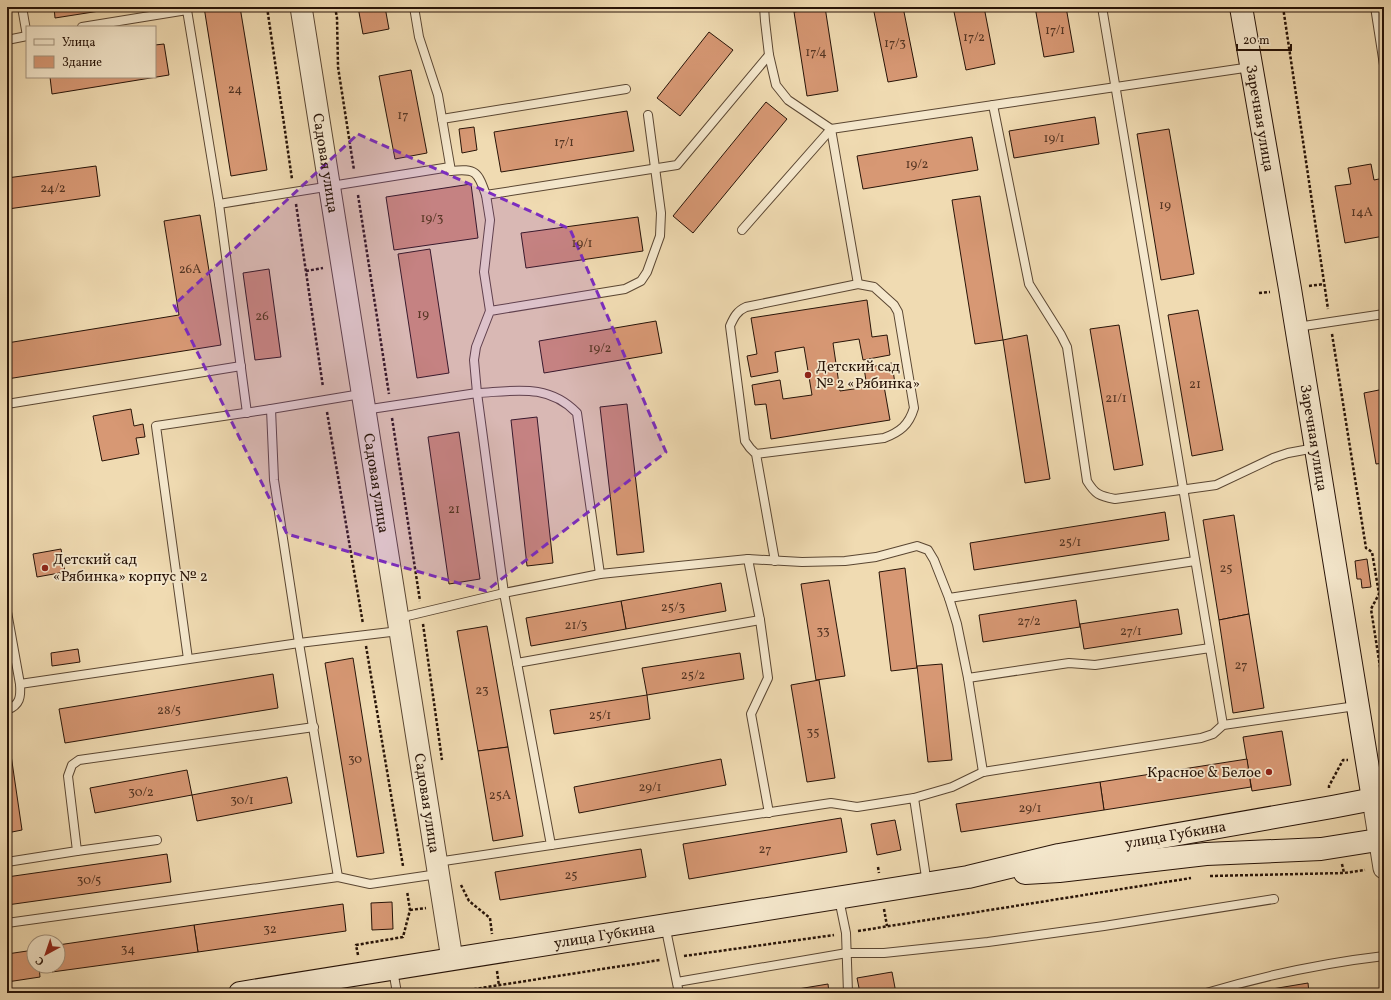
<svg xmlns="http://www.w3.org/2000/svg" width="1391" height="1000" font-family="Vollkorn,serif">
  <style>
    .building { fill: #d79874; stroke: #281408 }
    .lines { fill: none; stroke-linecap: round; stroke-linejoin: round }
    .service-casing { stroke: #5a4632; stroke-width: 10 }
    .tertiary-casing { stroke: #5a4632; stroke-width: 23 }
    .secondary-casing { stroke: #281408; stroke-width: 24 }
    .path { stroke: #281408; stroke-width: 2.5; stroke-dasharray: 3 2; stroke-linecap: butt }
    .service { stroke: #f5e8cd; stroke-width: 8 }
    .tertiary { stroke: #f5e8cd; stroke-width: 21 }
    .secondary { stroke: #f5e8cd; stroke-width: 22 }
    .marked { fill: #7b2cbf; fill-opacity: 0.2; stroke: #7b2cbf; stroke-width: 3; stroke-dasharray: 8 5; stroke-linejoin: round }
    .poi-dot { fill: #8f2418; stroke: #f5e8cd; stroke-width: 1.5 }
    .labels { text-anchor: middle; stroke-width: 3.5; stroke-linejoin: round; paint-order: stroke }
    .number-label { font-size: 13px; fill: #543523 }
    .street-label { font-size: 15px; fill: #281408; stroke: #f5e8cd }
    .poi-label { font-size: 15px; fill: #281408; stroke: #f5e8cd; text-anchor: start }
  </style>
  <rect width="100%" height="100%" fill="#f0dbb2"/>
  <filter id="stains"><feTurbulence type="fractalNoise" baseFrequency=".005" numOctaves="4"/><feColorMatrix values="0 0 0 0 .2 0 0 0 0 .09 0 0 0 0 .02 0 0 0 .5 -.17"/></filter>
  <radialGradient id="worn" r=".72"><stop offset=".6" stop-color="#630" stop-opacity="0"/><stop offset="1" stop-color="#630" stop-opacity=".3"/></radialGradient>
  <g class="building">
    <path d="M54 7H125L55 18Z"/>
    <path d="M204 7H240L267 170 231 176Z"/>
    <path d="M358 7H385L389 29 363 34Z"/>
    <path d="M825 7 838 91 807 96 794 12Z"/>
    <path d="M873 7H903L917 77 888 82Z"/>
    <path d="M953 7H984L995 64 966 70Z"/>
    <path d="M1035 7H1066L1074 52 1044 57Z"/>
    <path d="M709 32 733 50 680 116 657 98Z"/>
    <path d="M164 44 169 75 52 94 50 77H155V45Z"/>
    <path d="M411 70 427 153 395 159 379 76Z"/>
    <path d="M766 102 787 119 693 233 673 216Z"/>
    <path d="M627 111 634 151 501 172 494 132Z"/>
    <path d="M1095 117 1099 144 1014 158 1009 131Z"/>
    <path d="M474 127 477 150 462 153 459 129Z"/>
    <path d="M1169 129 1194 274 1161 280 1137 134Z"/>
    <path d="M972 137 978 170 863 189 857 156Z"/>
    <path d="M1371 164 1374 180 1384 178V236L1345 243 1335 186 1351 184 1348 168Z"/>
    <path d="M96 166 100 196 8 209 7 178Z"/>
    <path d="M471 184 478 238 394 250 386 197Z"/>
    <path d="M980 196 1003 340 975 344 952 200Z"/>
    <path d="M200 215 221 345 7 379V343L179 315 164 221Z"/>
    <path d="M638 217 643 251 526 268 521 233Z"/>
    <path d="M430 249 449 373 417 378 398 254Z"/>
    <path d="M269 269 281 357 255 360 243 273Z"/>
    <path d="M867 300 872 337 887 335 890 355 863 360 859 339 833 343 840 391 867 387 864 368 892 363 895 384 884 386 890 420 771 439 766 404 755 405 752 385 780 380 783 399 812 395 804 347 775 352 778 372 751 377 747 356 757 354 751 318Z"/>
    <path d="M1198 310 1223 450 1192 456 1168 315Z"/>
    <path d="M656 321 662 353 544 373 539 341Z"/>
    <path d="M1119 325 1143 465 1114 470 1090 329Z"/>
    <path d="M1027 335 1050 479 1025 483 1003 340Z"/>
    <path d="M1384 389V463L1376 464 1364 393Z"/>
    <path d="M627 404 644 552 617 555 600 407Z"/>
    <path d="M131 409 134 426 143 424 145 437 136 438 139 454 102 461 93 416Z"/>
    <path d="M537 417 553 563 527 566 511 420Z"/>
    <path d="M459 432 480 579 449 584 428 437Z"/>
    <path d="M1165 512 1169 540 974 570 970 543Z"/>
    <path d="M1234 515 1249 614 1219 620 1203 520Z"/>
    <path d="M61 549 65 572 37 577 33 554Z"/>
    <path d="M1367 559 1371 587 1362 588 1361 579H1357L1355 561Z"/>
    <path d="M905 568 917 668 891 671 879 572Z"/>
    <path d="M829 580 845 676 816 680 801 584Z"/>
    <path d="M721 583 726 611 626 629 621 601Z"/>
    <path d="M1076 600 1080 627 983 642 979 615Z"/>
    <path d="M621 601 626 629 531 646 526 618Z"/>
    <path d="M1178 609 1182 634 1084 649 1080 624Z"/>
    <path d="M1249 614 1264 708 1233 713 1219 620Z"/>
    <path d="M487 626 508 747 478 751 457 631Z"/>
    <path d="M78 649 80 662 52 666 51 653Z"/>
    <path d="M740 653 744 679 647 695 642 668Z"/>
    <path d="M353 658 384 853 357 857 325 663Z"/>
    <path d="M942 664 952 760 928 762 917 666Z"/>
    <path d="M273 674 278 708 65 743 59 709Z"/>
    <path d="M819 680 835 778 807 782 791 685Z"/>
    <path d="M647 695 650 719 554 734 550 710Z"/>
    <path d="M1282 731 1291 785 1252 791 1243 737Z"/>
    <path d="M508 747 523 836 493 841 478 751Z"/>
    <path d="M7 748H10L22 830 7 833Z"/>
    <path d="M721 759 726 785 579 813 574 787Z"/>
    <path d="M1247 759 1251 787 1104 810 1100 782Z"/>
    <path d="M187 770 192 795 95 813 90 788Z"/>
    <path d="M287 777 292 803 197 821 192 795Z"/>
    <path d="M1100 782 1104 810 961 832 956 804Z"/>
    <path d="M841 818 847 852 689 879 683 844Z"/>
    <path d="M895 820 901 850 877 855 871 824Z"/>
    <path d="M641 849 646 877 500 900 495 872Z"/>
    <path d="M167 854 171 882 7 905V877Z"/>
    <path d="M392 902 393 929 372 930 371 903Z"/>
    <path d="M343 904 346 931 198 952 194 925Z"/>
    <path d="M194 925 198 952 52 972 51 966H58V945Z"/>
    <path d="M34 950V966H39L40 977 7 982V954Z"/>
    <path d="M892 972 896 993H860L857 978Z"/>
    <path d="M1308 983 1309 993H1273L1272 989Z"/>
    <path d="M828 984 829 993H774Z"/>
  </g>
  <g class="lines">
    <defs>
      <g id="service">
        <path d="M22 7 27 36"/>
        <path d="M414 7 419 37 438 95 451 171C476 168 478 172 486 195L677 165 769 55 765 21 764 7"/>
        <path d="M1102 7 1210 648"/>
        <path d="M1375 7 1384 65"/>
        <path d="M82 27 187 10 219 204"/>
        <path d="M7 40 27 36"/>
        <path d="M769 55 776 85 788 100 831 129 858 284"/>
        <path d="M993 105 1029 284 1061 335 1067 347 1087 481C1095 494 1099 496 1115 499L1216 485 1273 458 1288 453 1315 448"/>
        <path d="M442 119 626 89"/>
        <path d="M486 195 490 220 484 272 490 311"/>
        <path d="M742 230 831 129 1251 67"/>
        <path d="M1297 327 1384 314"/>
        <path d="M7 404 241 366"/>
        <path d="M271 409 274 480 299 643 338 877"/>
        <path d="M364 410 477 393 474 360 476 347 490 311 625 289 641 281 647 272 660 236 661 213 648 115"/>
        <path d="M247 413 219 204 450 167"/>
        <path d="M756 454 884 438C900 432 909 425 914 408L898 312 894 305 874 287 858 284 746 307C737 311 734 317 730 326L745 441 750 448 756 454 775 561"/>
        <path d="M748 559 760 620 768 678 751 714 769 813"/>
        <path d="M949 598 1195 561"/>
        <path d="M7 612 20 684C21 697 20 705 7 710"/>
        <path d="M399 618 504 593 600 574 748 559 802 562 845 561 876 557 917 546 928 550 934 560 949 598 957 624 968 678 983 772"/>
        <path d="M188 659 156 426 271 409 361 394"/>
        <path d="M517 663 760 620"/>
        <path d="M968 678 1069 663 1095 665 1210 648 1223 725"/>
        <path d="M20 684 299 643 399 631"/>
        <path d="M914 798 952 787 983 772 1201 738 1213 734 1223 725 1356 706"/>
        <path d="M551 845 831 803 857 807 914 798 927 884"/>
        <path d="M77 851 157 840"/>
        <path d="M7 862 77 851 68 776 72 765 79 760 314 727"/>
        <path d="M437 862 551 845 504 593 477 393C515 391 548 383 577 413L600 574"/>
        <path d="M839 899 846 933 848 993"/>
        <path d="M7 923 338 877 370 884 438 874"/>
        <path d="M665 925 679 993"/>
        <path d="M393 970 397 993"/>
        <path d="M677 982 847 953H884L988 942 1104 926 1274 899"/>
        <path d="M1206 993C1263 976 1324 963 1384 956"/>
      </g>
      <g id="tertiary">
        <path id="s1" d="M301 7 452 959"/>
        <path d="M1373 799 1384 868"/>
      </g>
      <g id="secondary">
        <path id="s2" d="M1241 7 1290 289 1373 799"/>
        <path d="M1025 873 1059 871 1206 854 1321 849 1384 839"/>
        <path id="s3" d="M240 993 968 877 1059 855 1332 807 1384 797"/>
      </g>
    </defs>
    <use href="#service" class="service-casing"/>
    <use href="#tertiary" class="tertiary-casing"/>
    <use href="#secondary" class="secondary-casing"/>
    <g class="path">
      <path d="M267 7 292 179"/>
      <path d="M335 7 337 18 338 67 354 170"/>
      <path d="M1283 7 1328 309"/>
      <path d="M358 195 389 394"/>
      <path d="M296 204 323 387"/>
      <path d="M306 271 323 268"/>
      <path d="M1309 286 1324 284"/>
      <path d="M1259 293 1270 292"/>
      <path d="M1332 334 1366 548 1372 552 1379 594 1371 609 1384 692"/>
      <path d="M327 412 363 624"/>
      <path d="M392 418 420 601"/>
      <path d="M423 624 442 760"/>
      <path d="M366 646 403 866"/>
      <path d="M1329 788V786L1343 760H1348"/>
      <path d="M1342 864 1344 873"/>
      <path d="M878 867 879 873"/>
      <path d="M1210 876 1344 873 1365 870"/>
      <path d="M461 885 469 901 490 918 492 934"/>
      <path d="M884 909 887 926"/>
      <path d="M410 910 426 908"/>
      <path d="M858 931 1191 878"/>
      <path d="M358 955 356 945 403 937 410 910 407 891"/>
      <path d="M684 956 834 935"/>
      <path d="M497 971 499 986"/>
      <path d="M449 993 660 960"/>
    </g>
    <use href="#service" class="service"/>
    <use href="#tertiary" class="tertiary"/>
    <use href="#secondary" class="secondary"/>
  </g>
  <path class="marked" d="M358 134 570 229 666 452 486 591 287 534 174 305Z"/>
  <g class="poi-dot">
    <circle cx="808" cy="375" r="4"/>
    <circle cx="45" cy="568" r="4"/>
    <circle cx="1269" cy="772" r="4"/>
  </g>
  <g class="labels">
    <g class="number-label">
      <text x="1055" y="34">17/1</text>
      <text x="974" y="41">17/2</text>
      <text x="895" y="47">17/3</text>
      <text x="816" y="56">17/4</text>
      <text x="235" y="93">24</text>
      <text x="403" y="119">17</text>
      <text x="1054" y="142">19/1</text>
      <text x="564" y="146">17/1</text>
      <text x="917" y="168">19/2</text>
      <text x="53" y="192">24/2</text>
      <text x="1165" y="209">19</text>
      <text x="1362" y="216">14А</text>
      <text x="432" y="222">19/3</text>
      <text x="582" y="247">19/1</text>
      <text x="190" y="273">26А</text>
      <text x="423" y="318">19</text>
      <text x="262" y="320">26</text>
      <text x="600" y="352">19/2</text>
      <text x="1195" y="388">21</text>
      <text x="1116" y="402">21/1</text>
      <text x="454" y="513">21</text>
      <text x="1070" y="546">25/1</text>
      <text x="1226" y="572">25</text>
      <text x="673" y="611">25/3</text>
      <text x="1029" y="625">27/2</text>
      <text x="576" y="629">21/3</text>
      <text x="823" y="635">33</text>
      <text x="1131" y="635">27/1</text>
      <text x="1241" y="669">27</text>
      <text x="693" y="679">25/2</text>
      <text x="482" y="694">23</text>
      <text x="169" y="714">28/5</text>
      <text x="600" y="719">25/1</text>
      <text x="813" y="736">35</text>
      <text x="355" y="763">30</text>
      <text x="650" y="791">29/1</text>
      <text x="141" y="796">30/2</text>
      <text x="500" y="799">25А</text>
      <text x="242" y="804">30/1</text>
      <text x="1030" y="812">29/1</text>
      <text x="765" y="853">27</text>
      <text x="571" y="879">25</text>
      <text x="89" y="884">30/5</text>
      <text x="270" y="933">32</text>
      <text x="128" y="953">34</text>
    </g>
    <g class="street-label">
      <text dy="5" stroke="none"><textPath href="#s2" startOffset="113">Заречная улица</textPath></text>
      <text dy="5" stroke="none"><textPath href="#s1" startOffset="158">Садовая улица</textPath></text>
      <text dy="5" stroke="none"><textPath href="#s2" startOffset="437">Заречная улица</textPath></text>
      <text dy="5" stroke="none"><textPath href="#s1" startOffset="482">Садовая улица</textPath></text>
      <text dy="5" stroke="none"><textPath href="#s1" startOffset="806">Садовая улица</textPath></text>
      <text dy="5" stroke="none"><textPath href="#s3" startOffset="949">улица Губкина</textPath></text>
      <text dy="5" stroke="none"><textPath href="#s3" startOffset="369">улица Губкина</textPath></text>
    </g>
    <g class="poi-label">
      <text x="816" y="371">Детский сад<tspan x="816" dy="17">№ 2 «Рябинка»</tspan></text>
      <text x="53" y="564">Детский сад<tspan x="53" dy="17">«Рябинка» корпус № 2</tspan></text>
      <text x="1261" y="777" text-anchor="end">Красное &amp; Белое</text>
    </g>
  </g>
  <rect width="1391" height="1000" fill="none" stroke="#f0dbb2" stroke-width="24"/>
  <rect x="8" y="8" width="1375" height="984" fill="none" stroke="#281408" stroke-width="2"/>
  <rect x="12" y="12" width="1367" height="976" fill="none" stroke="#281408"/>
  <rect x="26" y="26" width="130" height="52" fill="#f5e8cd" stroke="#a3937e"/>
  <rect x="34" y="39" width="20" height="6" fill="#f5e8cd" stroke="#a3937e"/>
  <text x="62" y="46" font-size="12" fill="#281408">Улица</text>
  <rect x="34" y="56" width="20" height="12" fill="#d79874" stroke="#a3937e"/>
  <text x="62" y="66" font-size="12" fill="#281408">Здание</text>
  <g transform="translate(46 954) rotate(220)"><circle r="19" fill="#f5e8cd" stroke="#a3937e"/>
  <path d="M0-3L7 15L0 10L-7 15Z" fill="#8f2418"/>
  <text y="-6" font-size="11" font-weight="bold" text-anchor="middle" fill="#281408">С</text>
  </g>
  <path d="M1237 44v6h54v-6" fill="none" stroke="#281408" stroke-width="2"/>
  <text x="1243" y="44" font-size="12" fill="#281408" stroke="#f5e8cd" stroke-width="3" paint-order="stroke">20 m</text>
  <rect width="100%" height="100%" filter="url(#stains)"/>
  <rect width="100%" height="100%" fill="url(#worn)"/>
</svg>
